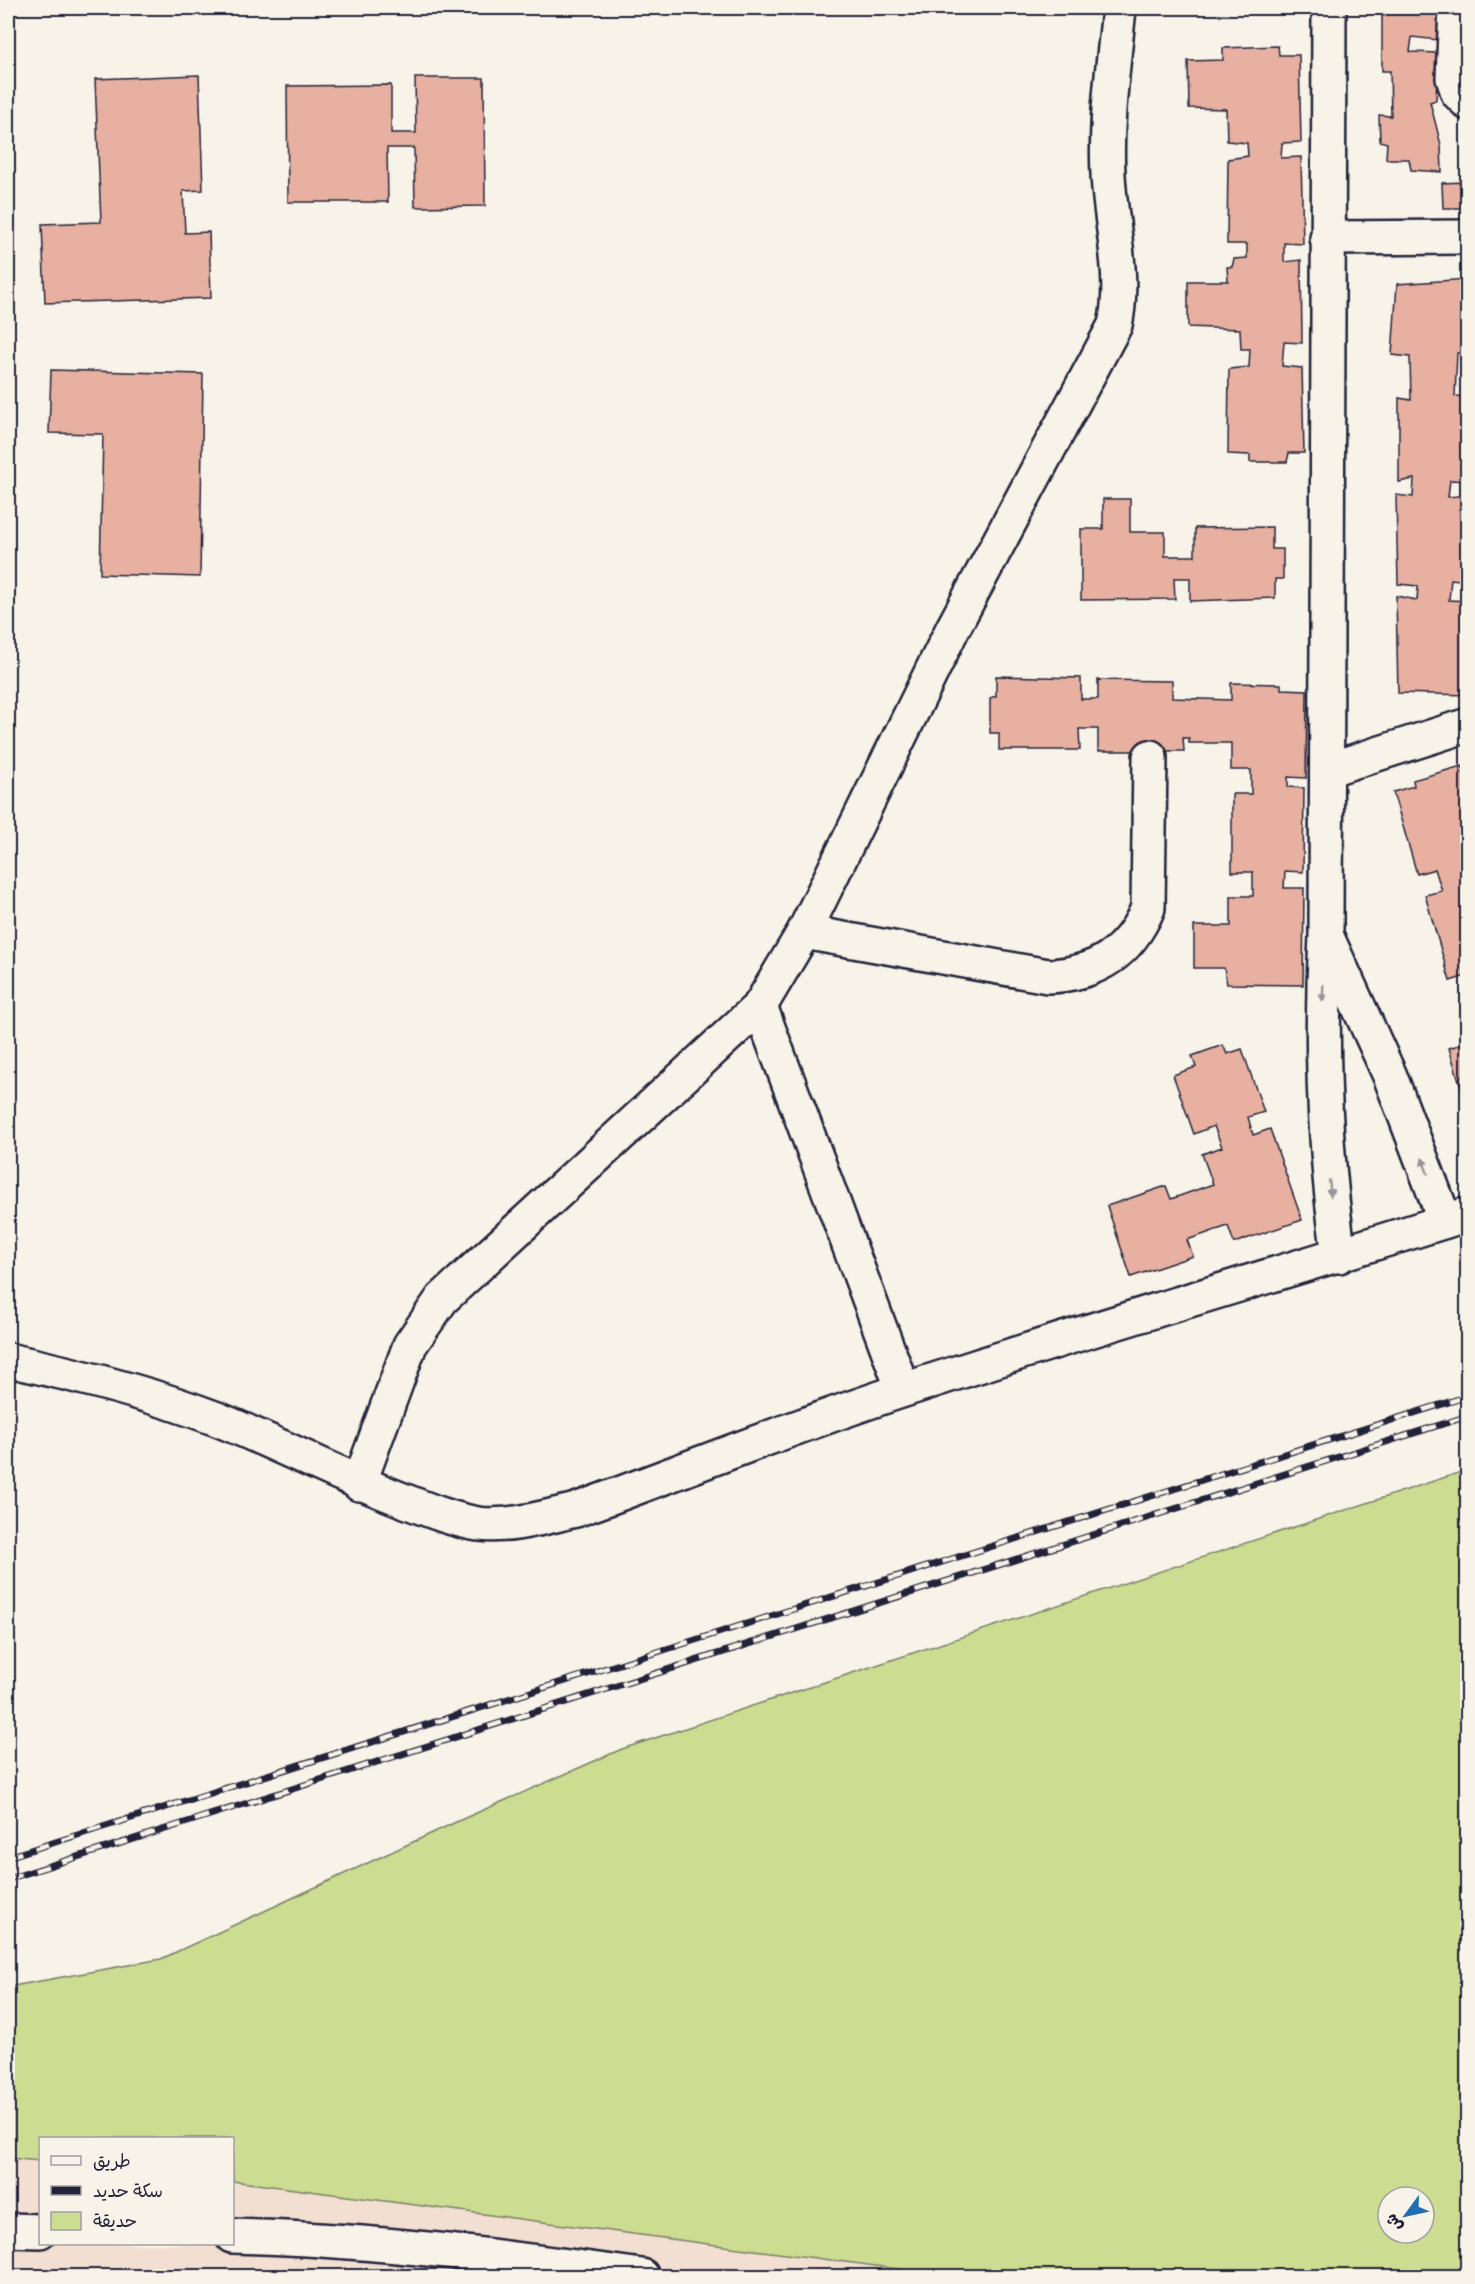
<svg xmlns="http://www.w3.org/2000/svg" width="1475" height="2284" font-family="Dekko,'Playpen Sans Arabic',sans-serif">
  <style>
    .built { fill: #f2dfd2 }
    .green { fill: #ccdc90; stroke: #777f66; stroke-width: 1.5; fill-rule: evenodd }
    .building { fill: #e8b0a0; stroke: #22223b; stroke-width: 1.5 }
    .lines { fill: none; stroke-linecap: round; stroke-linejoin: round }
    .minor-casing { stroke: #22223b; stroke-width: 38 }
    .minor { stroke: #f7f3e8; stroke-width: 33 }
    .rail-casing { stroke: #22223b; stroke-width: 7 }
    .rail { stroke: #f7f3e8; stroke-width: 4.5; stroke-dasharray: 14; stroke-linecap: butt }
    .oneway { fill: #97959a }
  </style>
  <rect width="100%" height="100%" fill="#f7f3e8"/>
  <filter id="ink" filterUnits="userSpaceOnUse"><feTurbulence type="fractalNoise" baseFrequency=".0167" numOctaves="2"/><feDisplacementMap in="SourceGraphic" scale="12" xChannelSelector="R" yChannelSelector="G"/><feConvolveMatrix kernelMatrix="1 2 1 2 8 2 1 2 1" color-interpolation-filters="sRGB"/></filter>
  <g filter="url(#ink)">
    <path class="built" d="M8 2158 40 2161V2244H232L233 2181 951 2276H8Z"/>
    <path class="green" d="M1467 1470V2276H951L233 2181 232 2138H40V2161L8 2158V1987L161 1959 456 1822 622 1749ZM1388 2197H1424V2233H1388Z"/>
    <g class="building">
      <path d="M1388 8H1437L1442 12 1438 40 1412 37 1410 52 1438 53 1436 100 1430 102 1441 145 1442 172 1411 170 1409 159H1386L1387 143 1380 141 1379 115 1391 116 1390 71H1382V16L1388 15Z"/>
      <path d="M1278 46 1279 55H1299L1301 142 1282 143 1281 158 1301 157 1303 244 1284 243V262L1301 260 1302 343 1284 342 1282 366 1302 368 1304 453H1289L1287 462H1250V455L1228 454 1229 369 1249 367 1250 349H1241L1240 329 1188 327V281H1228L1227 267H1232L1234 259 1247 258V244H1227L1228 159 1248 156 1247 143 1227 141 1226 109 1189 108 1188 61 1223 60V48Z"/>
      <path d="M199 75 203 190 183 191 185 233 209 232 211 298 45 303 42 224 101 222 95 79Z"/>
      <path d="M415 78H484L485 206 415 207 414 148H387L388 202H288L287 86 391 85V133H416Z"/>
      <path d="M1464 156H1468V216H1462V208H1443L1442 183 1464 182Z"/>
      <path d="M1468 279V353H1457L1455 396 1468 397V481L1450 480 1448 497 1468 495V581L1451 579 1449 600 1468 601V695L1398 693 1396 596 1417 600 1418 586 1398 584 1396 495 1413 497 1414 479 1399 482V398L1411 400 1410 357 1392 355 1397 284Z"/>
      <path d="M51 370 203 374 200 577 100 574 103 434 49 433Z"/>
      <path d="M1103 499H1130V532H1165V556H1195V528L1272 527V549H1283V579H1275V598L1190 601V578H1174L1175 599 1081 600V529H1103Z"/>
      <path d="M996 676 1081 678V699H1098V680L1172 681V698L1231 700V683L1281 684V689L1307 690 1306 778 1288 777V787L1304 788 1303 872 1285 871 1284 888H1304L1303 985 1227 984 1224 968H1194V926H1231V896H1253V872H1232V794H1251V770H1231V743H1189V738H1183L1184 751H1098V729H1079L1080 750H999V733H990V698L996 696Z"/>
      <path d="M1462 766 1468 781 1467 983 1466 976 1450 981 1425 895 1442 891 1435 869 1417 874 1393 792 1414 786 1413 780Z"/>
      <path d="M1468 1042V1110L1449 1048Z"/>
      <path d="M1223 1045 1227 1054 1242 1049 1264 1112 1248 1117 1253 1135 1270 1129 1302 1220 1234 1243 1228 1226 1187 1240 1193 1256 1131 1277 1107 1206 1166 1186 1171 1199 1213 1184 1202 1154 1222 1147 1214 1126 1194 1134 1173 1075 1196 1067 1192 1056Z"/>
    </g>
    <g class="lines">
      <defs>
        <g id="minor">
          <path d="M1329 8 1326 935C1320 1043 1324 1148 1339 1256"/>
          <path d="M1456 8 1453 78 1458 93 1468 103"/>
          <path d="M1327 238 1468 237"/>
          <path d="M1327 770 1468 725"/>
          <path d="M804 932 1048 976C1097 974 1129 953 1148 908L1150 757"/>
          <path d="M1327 937 1390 1076 1445 1221"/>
          <path d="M8 1360C78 1375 149 1393 217 1419 282 1445 343 1478 408 1502 431 1511 454 1520 478 1524 510 1528 545 1517 576 1510 685 1470 794 1426 904 1390 1091 1328 1280 1274 1468 1214"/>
          <path d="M903 1390 760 1006 804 932 952 630 1115 325C1126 276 1110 223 1108 174 1105 119 1114 62 1119 8"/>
          <path d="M359 1484 410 1345 442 1299 760 1006"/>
          <path d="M8 2230 40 2231"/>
          <path d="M232 2236C370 2239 506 2257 642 2276"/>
        </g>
      </defs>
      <use href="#minor" class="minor-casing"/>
      <use href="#minor" class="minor"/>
      <defs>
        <g id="rail">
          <path d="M8 1857 1468 1396"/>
          <path d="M8 1879 1468 1416"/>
        </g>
      </defs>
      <use href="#rail" class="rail-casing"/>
      <use href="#rail" class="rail"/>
    </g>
    <defs><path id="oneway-solid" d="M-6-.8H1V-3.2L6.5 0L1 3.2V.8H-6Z" transform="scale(1.5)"/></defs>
    <g class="oneway">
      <use href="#oneway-solid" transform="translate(1323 993) rotate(92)"/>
      <use href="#oneway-solid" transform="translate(1425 1166) rotate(-110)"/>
      <use href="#oneway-solid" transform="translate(1330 1188) rotate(84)"/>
    </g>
  </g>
  <rect width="1475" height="2284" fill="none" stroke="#f7f3e8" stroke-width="30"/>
  <rect x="15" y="15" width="1445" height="2254" fill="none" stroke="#22223b" stroke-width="2" filter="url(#ink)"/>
  <rect x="39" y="2137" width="195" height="108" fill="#f7f3e8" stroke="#a29fa3" stroke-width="1.5"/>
  <rect x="51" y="2156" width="30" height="9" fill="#f7f3e8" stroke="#a29fa3" stroke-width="1.5"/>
  <text x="93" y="2167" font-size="18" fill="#22223b">طريق</text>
  <rect x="51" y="2186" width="30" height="9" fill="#22223b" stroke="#a29fa3" stroke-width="1.5"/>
  <text x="93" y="2197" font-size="18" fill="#22223b">سكة حديد</text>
  <rect x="51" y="2212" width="30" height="18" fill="#ccdc90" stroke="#a29fa3" stroke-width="1.5"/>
  <text x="93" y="2227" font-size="18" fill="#22223b">حديقة</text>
  <g transform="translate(1406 2215) rotate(237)"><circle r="28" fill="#f7f3e8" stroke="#a29fa3" stroke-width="1.5"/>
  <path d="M0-4.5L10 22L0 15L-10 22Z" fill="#1f6fb2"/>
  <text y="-9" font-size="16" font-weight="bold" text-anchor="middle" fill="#22223b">ش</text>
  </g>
</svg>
